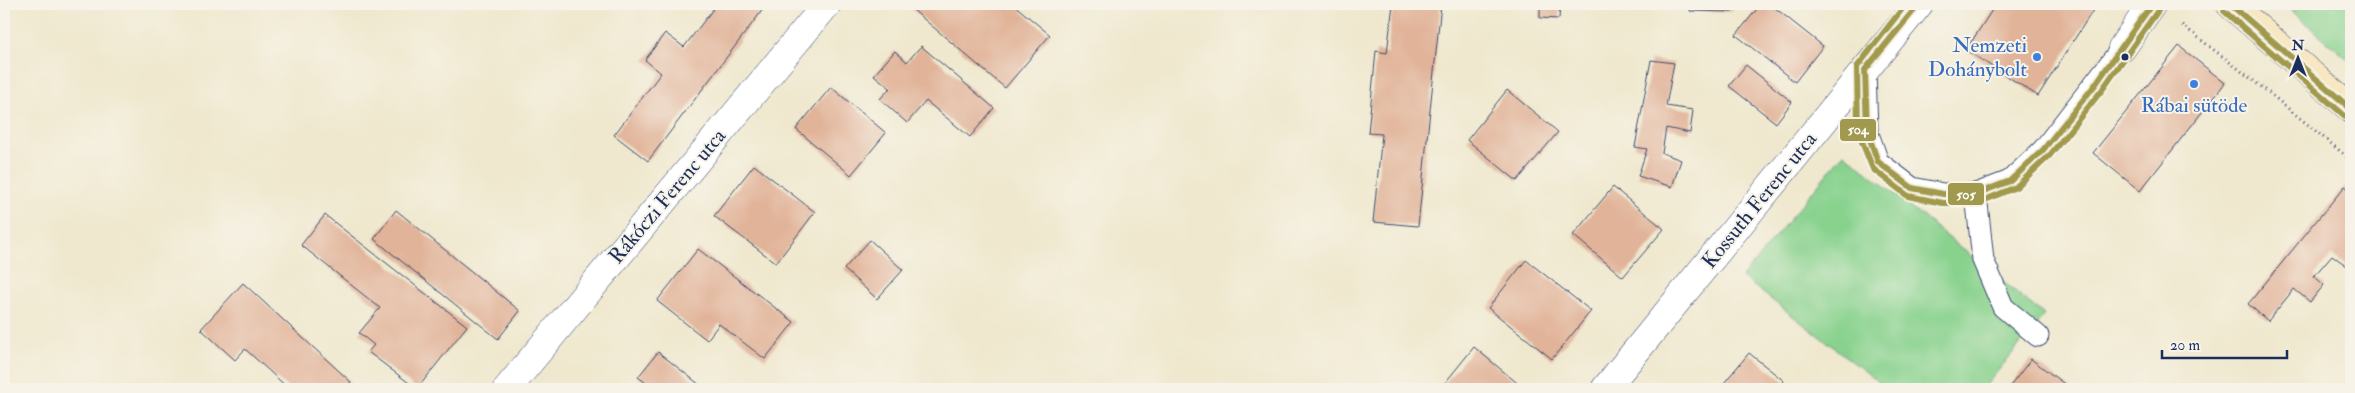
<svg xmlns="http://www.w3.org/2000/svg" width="2355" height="393" font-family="'IM FELL Double Pica',serif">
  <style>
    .green { fill: #88d28e; stroke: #528076 }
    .building { fill: #e1b399 }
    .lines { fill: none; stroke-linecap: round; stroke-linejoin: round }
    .lane-casing { stroke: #3b4b6f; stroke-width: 23 }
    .street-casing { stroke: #3b4b6f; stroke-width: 29 }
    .secondary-casing { stroke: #3b4b6f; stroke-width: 29 }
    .path { stroke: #3b4b6f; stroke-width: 3; stroke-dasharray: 1 4; stroke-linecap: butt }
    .lane { stroke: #fff; stroke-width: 21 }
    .street { stroke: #fff; stroke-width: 28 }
    .secondary { stroke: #f7e8c3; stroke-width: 28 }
    .bus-1-casing { stroke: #f7f3e8; stroke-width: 10 }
    .bus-2-casing { stroke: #f7f3e8; stroke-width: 10 }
    .bus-1 { stroke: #a19a4e; stroke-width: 6 }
    .bus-2 { stroke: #a19a4e; stroke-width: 6 }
    .shop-dot { fill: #3f7fe0; stroke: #f7f3e8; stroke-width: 2 }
    .bus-dot { fill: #1b2f5e; stroke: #f7f3e8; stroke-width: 2 }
    .labels { text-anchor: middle; stroke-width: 4; stroke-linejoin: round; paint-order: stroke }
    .shop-label { font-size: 21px; fill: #366cbe; stroke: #f7f3e8; text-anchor: end }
    .street-label { font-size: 21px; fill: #1b2f5e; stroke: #f7f3e8 }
    .line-badge { stroke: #f7f3e8; stroke-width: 2 }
    .badge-label { font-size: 14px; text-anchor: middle; font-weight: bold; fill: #fff }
  </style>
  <rect width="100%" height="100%" fill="#f7f3e8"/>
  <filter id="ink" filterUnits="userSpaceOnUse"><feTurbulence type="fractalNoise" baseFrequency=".02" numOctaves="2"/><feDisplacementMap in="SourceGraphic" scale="10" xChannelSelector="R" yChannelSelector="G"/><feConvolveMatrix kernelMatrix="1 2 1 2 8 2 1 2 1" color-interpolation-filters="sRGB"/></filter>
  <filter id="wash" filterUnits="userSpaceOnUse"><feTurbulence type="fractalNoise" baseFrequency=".0096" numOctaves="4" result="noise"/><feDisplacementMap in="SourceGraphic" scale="20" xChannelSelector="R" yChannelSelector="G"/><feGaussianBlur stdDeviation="1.12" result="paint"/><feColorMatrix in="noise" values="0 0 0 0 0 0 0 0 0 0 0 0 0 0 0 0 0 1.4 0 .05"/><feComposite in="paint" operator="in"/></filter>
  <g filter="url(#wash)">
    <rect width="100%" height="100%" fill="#efe8ce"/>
    <g class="green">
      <path d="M2284 4H2351V62Z"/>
      <path d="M1844 153 2044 315 1983 389H1888L1742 277Z"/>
    </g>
    <g id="blocks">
      <g class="building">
        <path d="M717 4H767L648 161 614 135 661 73 645 60 665 33 684 47Z"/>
        <path d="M906 4H1013L1050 35 1005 88Z"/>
        <path d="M1393 4H1441L1418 226 1373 222 1382 134 1368 133 1376 51 1387 53Z"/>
        <path d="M1540 4H1560L1559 19 1540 18Z"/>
        <path d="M1690 4H1732V12L1690 11Z"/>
        <path d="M1761 4H1770L1823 46 1795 82 1736 35Z"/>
        <path d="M1996 4H2097L2038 96 1966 50Z"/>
        <path d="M921 46 994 108 970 137 926 101 907 123 880 99 890 88 874 75 895 51 907 62Z"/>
        <path d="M2179 46 2225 83 2140 191 2093 153Z"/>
        <path d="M1651 60 1674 63 1666 106 1693 110 1690 133 1666 128 1662 153 1681 160 1672 187 1638 176 1647 149 1635 147Z"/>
        <path d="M1746 65 1792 102 1776 123 1729 86Z"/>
        <path d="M831 87 886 133 851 175 796 129Z"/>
        <path d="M1507 90 1558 132 1517 181 1467 140Z"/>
        <path d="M754 165 815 212 776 263 714 216Z"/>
        <path d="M2345 186 2351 191V269L2332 255 2314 276 2324 285 2310 302 2294 289 2268 321 2248 304Z"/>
        <path d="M1613 187 1664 229 1623 277 1573 235Z"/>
        <path d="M396 210 520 311 498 339 374 239Z"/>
        <path d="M325 215 467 326 417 389 368 352 374 345 359 333 380 308 301 245Z"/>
        <path d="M870 240 903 270 877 299 844 269Z"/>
        <path d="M698 249 794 322 765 359 719 324 707 340 657 301Z"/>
        <path d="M1526 260 1591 311 1552 359 1488 308Z"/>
        <path d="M243 283 351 382 344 389H289L245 349 235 360 201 329Z"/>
        <path d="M1474 347 1522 387 1520 389H1440Z"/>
        <path d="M658 352 705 389H654L638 377Z"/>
        <path d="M1749 353 1784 381 1778 389H1719Z"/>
        <path d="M2031 359 2071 389H2008Z"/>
      </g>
    </g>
  </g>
  <g filter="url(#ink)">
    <use href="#blocks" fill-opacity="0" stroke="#3b4b6f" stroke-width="1"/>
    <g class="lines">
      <defs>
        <g id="lane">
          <path d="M1865 70 1867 131 1878 162 1912 188 1943 194H1976L2010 181 2043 150 2122 48"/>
          <path d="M1976 194 1983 260 2003 307 2038 336"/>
        </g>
        <g id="street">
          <path d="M2122 48 2152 4"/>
          <path d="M507 389 827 4"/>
          <path d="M1605 389 1919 4"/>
        </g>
        <path id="secondary" d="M2230 4 2351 109"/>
      </defs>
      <use href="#lane" class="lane-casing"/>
      <use href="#street" class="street-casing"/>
      <use href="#secondary" class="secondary-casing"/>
      <path class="path" d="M2182 25 2268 92 2351 160"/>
      <use href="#lane" class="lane"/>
      <use href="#street" class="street"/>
      <use href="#secondary" class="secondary"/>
      <defs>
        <g id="bus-1">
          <path d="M1915 4 1914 10 1865 70 1867 131 1878 162 1912 188 1943 194H1976L2010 181 2043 150 2095 85 2152 4"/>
          <path d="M2230 4 2351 109"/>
        </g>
        <g id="bus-2">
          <path d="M1906 4 1857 67 1858 132 1873 169 1908 196 1943 203H1978L2016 187 2050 155 2102 90 2159 9"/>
          <path d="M2224 11 2345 116"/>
        </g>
      </defs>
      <use href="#bus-1" class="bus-1-casing"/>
      <use href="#bus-2" class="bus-2-casing"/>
      <use href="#bus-1" class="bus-1"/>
      <use href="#bus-2" class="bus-2"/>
    </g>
  </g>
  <g class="shop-dot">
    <circle cx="2037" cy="57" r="5"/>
    <circle cx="2194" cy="84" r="5"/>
  </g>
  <circle class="bus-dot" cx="2125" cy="57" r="4.5"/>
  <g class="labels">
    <g class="shop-label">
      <text x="2027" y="52">Nemzeti<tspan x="2027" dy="24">Dohánybolt</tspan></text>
      <text x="2194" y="112" text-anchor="middle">Rábai sütöde</text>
    </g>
    <g class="street-label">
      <text transform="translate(667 196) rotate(-50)" y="7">Rákóczi Ferenc utca</text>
      <text transform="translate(1759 200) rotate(-51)" y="7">Kossuth Ferenc utca</text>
    </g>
  </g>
  <g class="line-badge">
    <rect x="1839" y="118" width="38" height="24" rx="5" fill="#a19a4e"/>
    <rect x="1947" y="182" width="38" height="24" rx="5" fill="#a19a4e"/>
  </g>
  <g class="badge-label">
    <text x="1858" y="134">504</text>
    <text x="1966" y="199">505</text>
  </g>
  <rect width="2355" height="393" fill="none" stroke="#f7f3e8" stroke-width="20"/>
  <g transform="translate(2298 58)" stroke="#f7f3e8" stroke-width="4" paint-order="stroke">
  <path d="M0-4L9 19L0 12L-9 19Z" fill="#1b2f5e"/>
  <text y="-8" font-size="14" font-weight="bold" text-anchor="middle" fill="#1b2f5e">N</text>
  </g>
  <path d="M2162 350v8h125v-8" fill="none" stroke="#1b2f5e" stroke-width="2.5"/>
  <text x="2170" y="350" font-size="15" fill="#1b2f5e" stroke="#f7f3e8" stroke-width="4" paint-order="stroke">20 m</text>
</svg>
